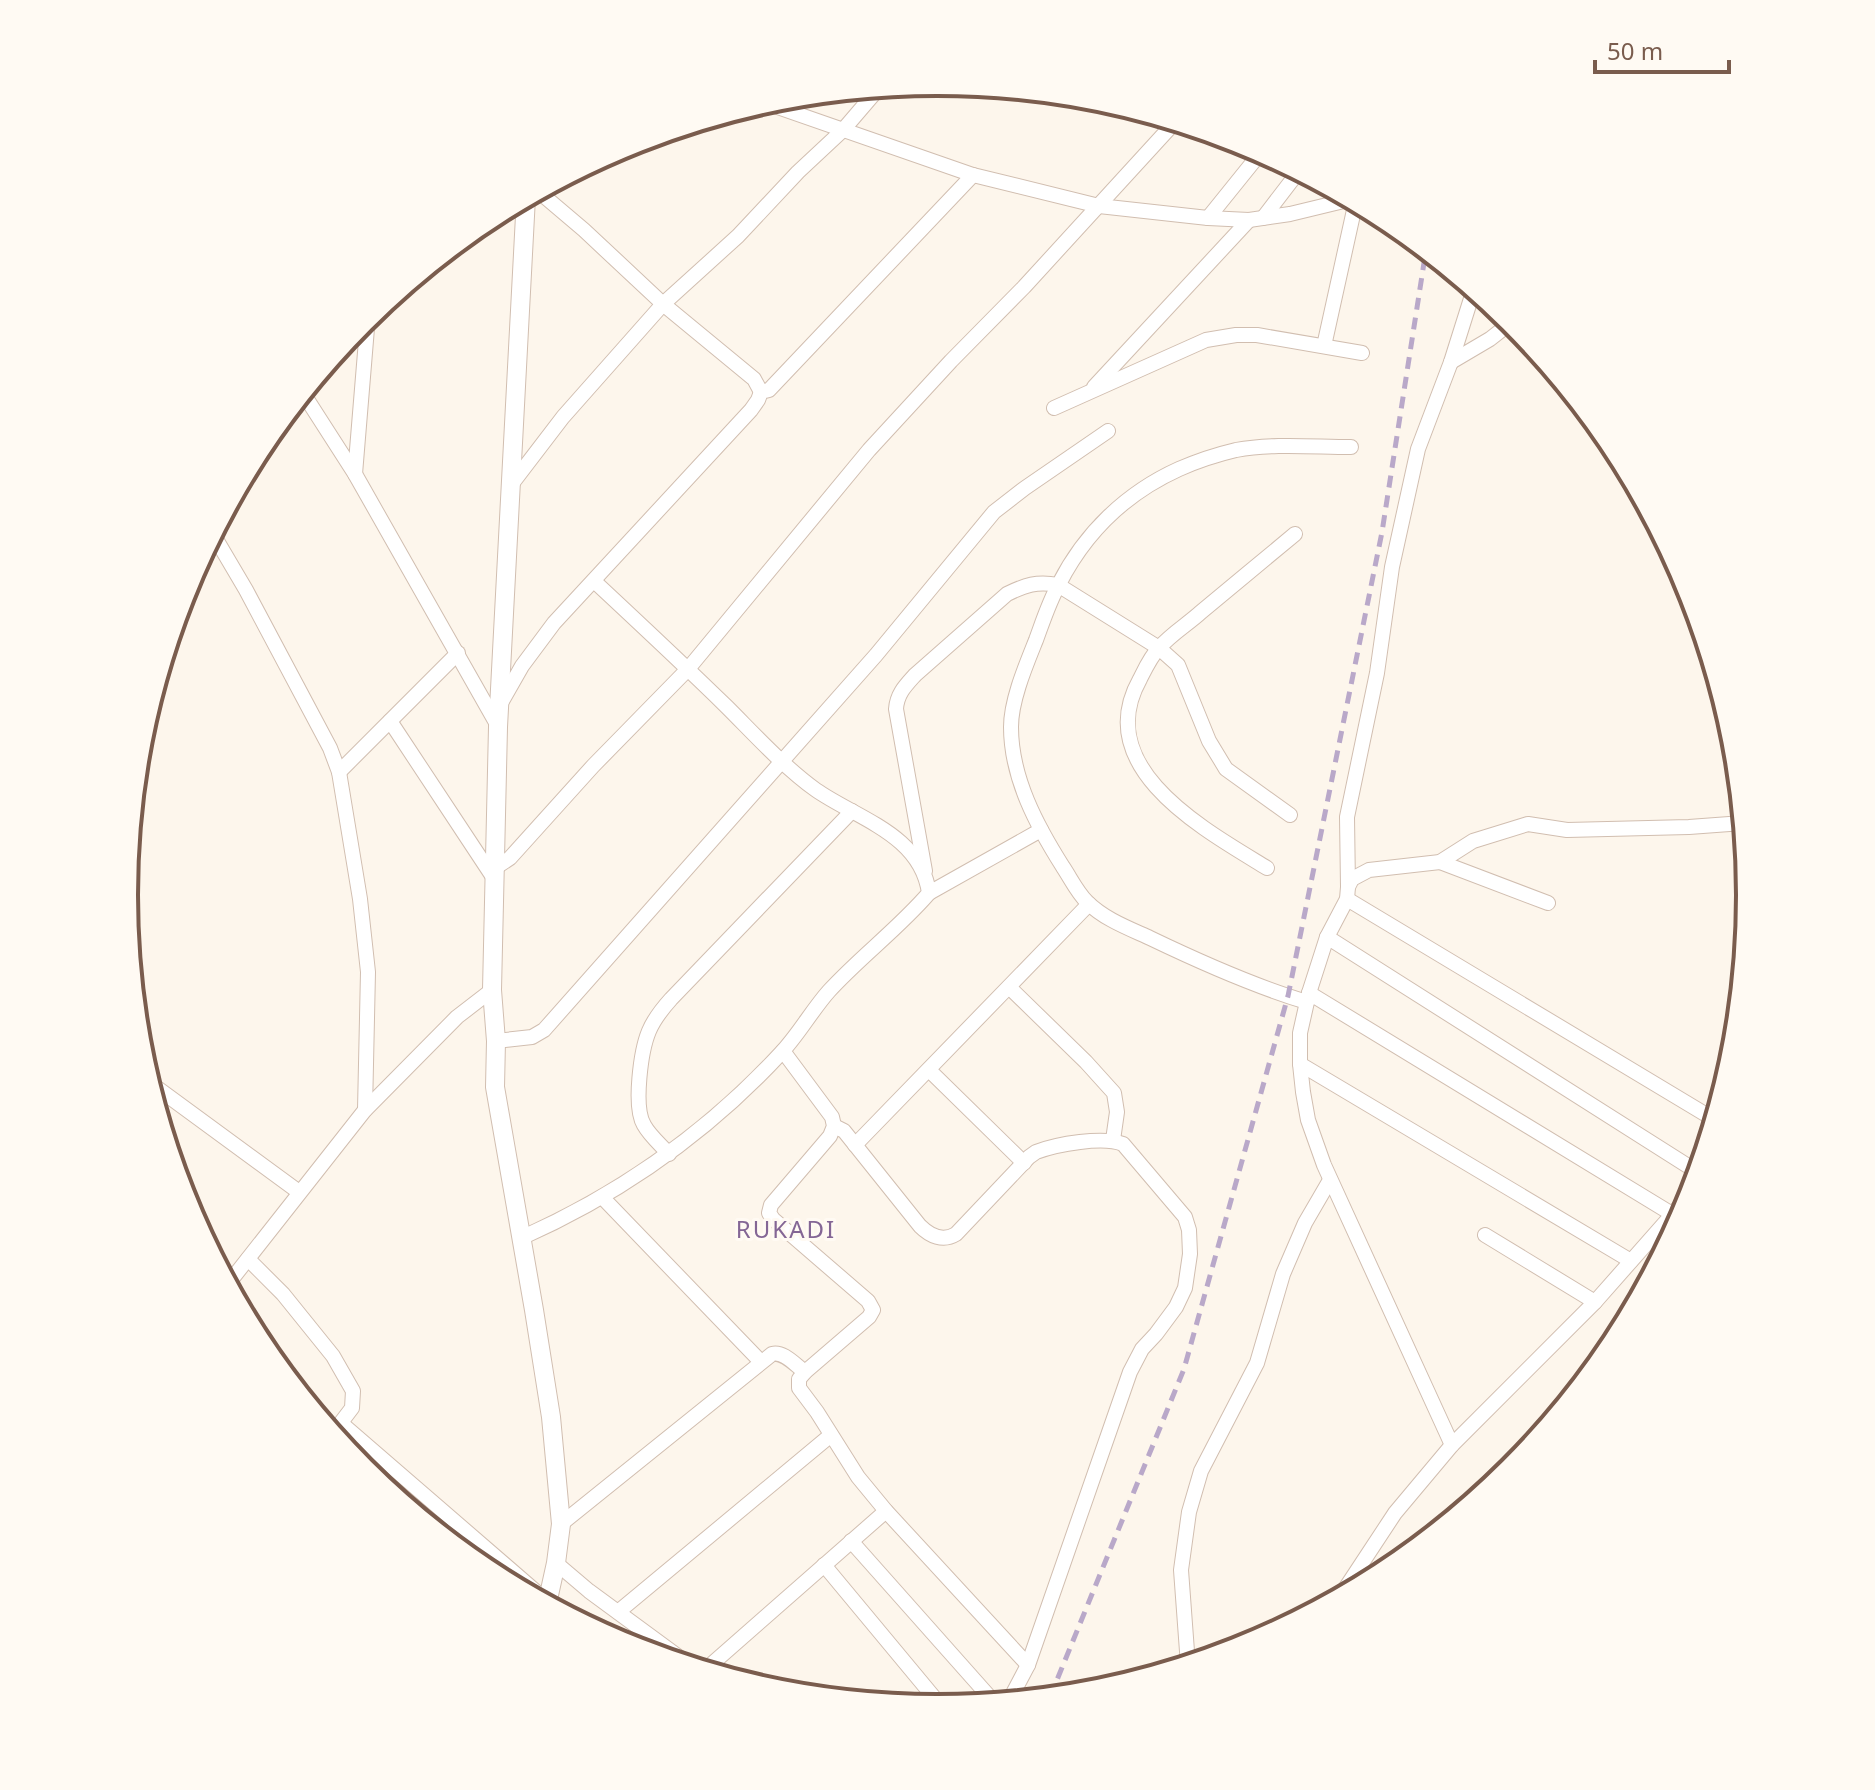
<svg xmlns="http://www.w3.org/2000/svg" width="1875" height="1790" font-family="'Noto Sans',sans-serif">
  <style>
    .lines { fill: none; stroke-linecap: round; stroke-linejoin: round }
    .minor-casing { stroke: #d1beb0; stroke-width: 16 }
    .tertiary-casing { stroke: #d1beb0; stroke-width: 20 }
    .minor { stroke: #fff; stroke-width: 14 }
    .tertiary { stroke: #fff; stroke-width: 18 }
    .rail { stroke: #b9a8c9; stroke-width: 5; stroke-dasharray: 12 8; stroke-linecap: butt }
    .labels { text-anchor: middle; stroke-width: 6; stroke-linejoin: round; paint-order: stroke }
    .quarter-label { font-size: 24px; letter-spacing: 2px; fill: #846695; stroke: #fffaf3 }
    .rim { fill: none; stroke: #7a5c4d; stroke-width: 4 }
  </style>
  <rect width="100%" height="100%" fill="#fdf6ec"/>
  <g class="lines">
    <defs>
      <g id="minor">
        <path d="M763 102 973 175 1099 206 1208 218 1249 220 1290 214 1352 199"/>
        <path d="M538 191 584 230 663 304 754 379 761 392"/>
        <path d="M1208 218 1262 151"/>
        <path d="M1263 218 1299 171"/>
        <path d="M1324 346 1356 201"/>
        <path d="M1451 362 1490 339 1513 321"/>
        <path d="M1094 387 1249 220"/>
        <path d="M303 393 355 474 498 726"/>
        <path d="M1054 408 1206 340 1236 335H1257L1362 353"/>
        <path d="M355 474 368 316"/>
        <path d="M511 485 563 417 663 304 738 236 798 172 843 130 879 88"/>
        <path d="M213 534 246 590 330 748 339 772 360 899 368 972 365 1110"/>
        <path d="M501 703 522 666 554 623 751 410 758 400 761 392 769 390 973 175"/>
        <path d="M390 721 495 880"/>
        <path d="M339 772 458 653"/>
        <path d="M1440 862 1548 903"/>
        <path d="M495 868 510 858 593 766 688 669 869 450 951 361 1024 287 1175 122"/>
        <path d="M1267 868C1205 830 1090 768 1140 679 1145 669 1151 656 1159 648 1171 634 1188 624 1201 612 1232 586 1264 560 1295 534"/>
        <path d="M925 871 896 709C897 694 905 686 915 675L1007 594C1025 585 1037 581 1058 585L1159 648 1178 665 1209 741 1226 769 1290 815"/>
        <path d="M1348 887 1347 817 1377 673 1392 567 1418 449 1451 362 1474 289"/>
        <path d="M929 893 1041 830"/>
        <path d="M1347 899 1715 1120"/>
        <path d="M1327 937 1699 1173"/>
        <path d="M1009 987 1086 1062 1114 1093 1117 1112 1113 1140"/>
        <path d="M1309 993 1672 1214"/>
        <path d="M1307 1002C1253 986 1200 962 1150 938 1128 928 1104 919 1087 902 1077 892 1071 879 1063 867 1037 826 1011 778 1011 727 1011 700 1026 665 1036 640 1043 621 1049 602 1059 584 1085 533 1126 493 1179 469 1195 462 1219 454 1236 450 1274 443 1314 447 1351 447"/>
        <path d="M496 1041 532 1037 544 1030 876 655 994 512 1025 488 1108 431"/>
        <path d="M783 1051 832 1117 834 1126 830 1136 771 1205 769 1213 773 1219 868 1301 873 1310 869 1317 805 1372 799 1379V1388L817 1412 858 1477 886 1511 1028 1665"/>
        <path d="M1300 1064 1631 1261"/>
        <path d="M929 1070 1024 1163"/>
        <path d="M149 1082 299 1192"/>
        <path d="M834 1126 844 1131 920 1226C930 1236 943 1242 956 1234L1029 1157 1036 1152C1057 1144 1103 1136 1123 1144L1185 1217 1189 1230 1190 1254 1185 1288 1176 1307 1156 1334 1142 1349 1130 1372 1028 1665 1009 1701"/>
        <path d="M855 1145 1089 904"/>
        <path d="M669 1154C661 1145 650 1136 644 1125 633 1107 641 1050 649 1031 654 1019 662 1009 671 999L852 811"/>
        <path d="M602 1197 761 1362"/>
        <path d="M1485 1235 1595 1302"/>
        <path d="M521 1238C620 1194 708 1132 781 1053 799 1034 812 1010 829 991 860 957 899 928 929 893 921 835 858 819 816 790 784 767 755 735 727 707 683 664 638 622 594 581"/>
        <path d="M248 1259 283 1294 333 1356 353 1391 352 1408 333 1433"/>
        <path d="M228 1284 365 1110 457 1017 492 990"/>
        <path d="M341 1423 548 1602"/>
        <path d="M1452 1445 1324 1165 1308 1120 1303 1092 1300 1064V1033L1309 993 1327 937 1347 899 1348 887 1352 879 1369 870 1440 862 1473 841 1528 824 1567 830 1689 827 1743 823"/>
        <path d="M561 1524 772 1354C784 1351 795 1365 805 1372"/>
        <path d="M851 1541 994 1702"/>
        <path d="M556 1563 589 1591 691 1666"/>
        <path d="M824 1565 942 1707"/>
        <path d="M1339 1598 1395 1513 1452 1445 1595 1302 1693 1191"/>
        <path d="M618 1612 831 1435"/>
        <path d="M1188 1665 1181 1570 1189 1512 1201 1471 1257 1363 1283 1274 1305 1223 1330 1180"/>
        <path d="M705 1670 886 1511"/>
      </g>
      <path id="tertiary" d="M526 197 498 727 492 990 496 1041 495 1087 534 1310 551 1417 561 1524 556 1563 547 1604"/>
    </defs>
    <use href="#minor" class="minor-casing"/>
    <use href="#tertiary" class="tertiary-casing"/>
    <use href="#minor" class="minor"/>
    <use href="#tertiary" class="tertiary"/>
    <path class="rail" d="M1050 1697 1184 1369 1288 996 1382 532 1426 250"/>
  </g>
  <g class="labels">
    <g class="quarter-label">
      <text x="786" y="1238">RUKADI</text>
    </g>
  </g>
  <path d="M0 0H1875V1790H0ZM138 895a799 799 0 1 1 1598 0a799 799 0 1 1-1598 0Z" fill="#fffaf3" fill-rule="evenodd"/>
  <path class="rim" d="M138 895a799 799 0 1 1 1598 0a799 799 0 1 1-1598 0Z"/>
  <path d="M1595 60v12h134v-12" fill="none" stroke="#7a5c4d" stroke-width="4"/>
  <text x="1607" y="60" font-size="24" fill="#7a5c4d" stroke="#fffaf3" stroke-width="6" paint-order="stroke">50 m</text>
</svg>
